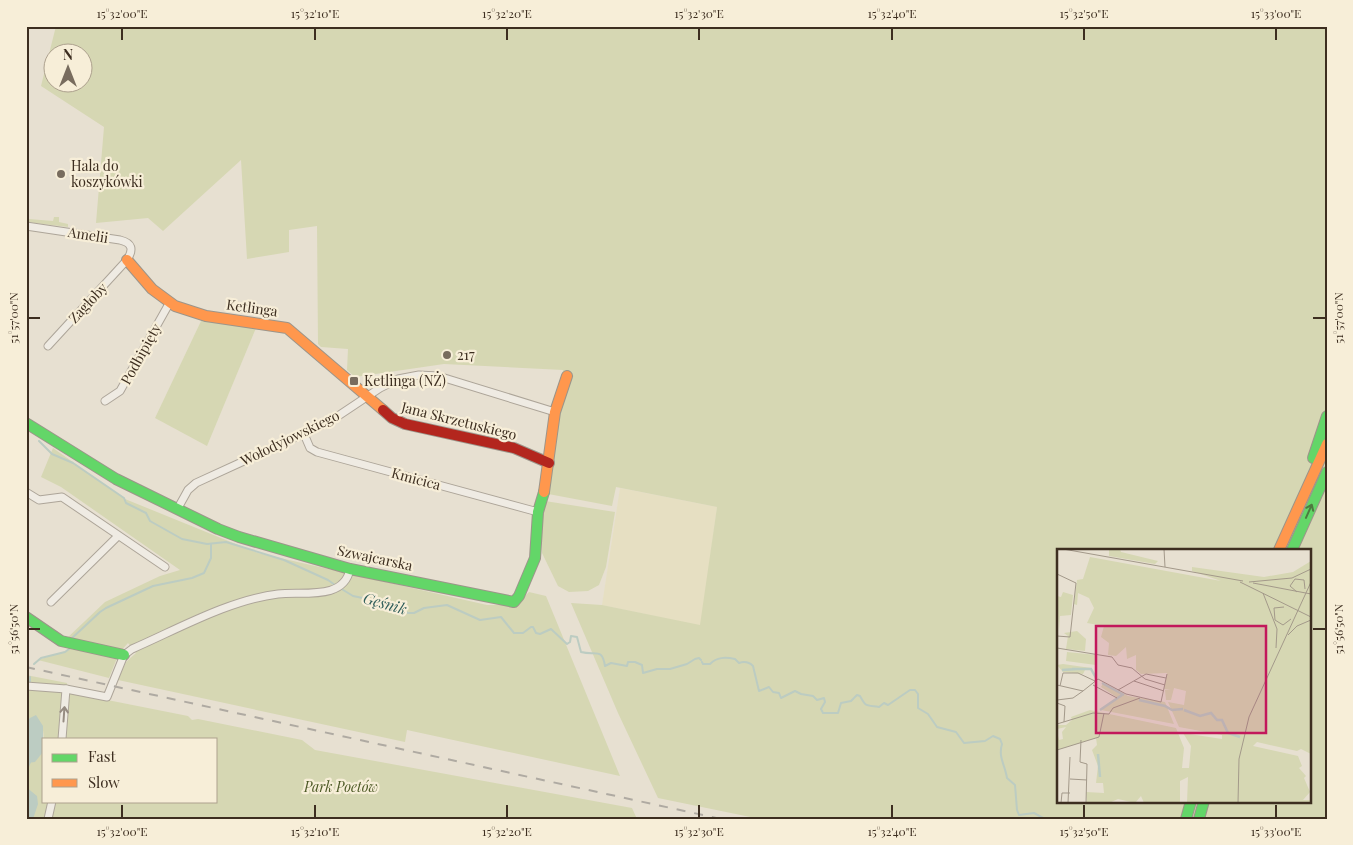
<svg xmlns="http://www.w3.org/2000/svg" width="1353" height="845" font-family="'Playfair Display',serif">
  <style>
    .farmland { fill: #e6dfc2 }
    .green { fill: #d6d7b3; fill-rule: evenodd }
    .water { fill: #bcccc2 }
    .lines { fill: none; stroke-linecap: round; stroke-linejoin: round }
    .stream { stroke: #bcccc2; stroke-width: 2 }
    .street-casing { stroke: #ada599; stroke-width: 9 }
    .fast-casing { stroke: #9c958a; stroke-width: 12 }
    .slow-casing { stroke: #9c958a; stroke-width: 12 }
    .jam-casing { stroke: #9c958a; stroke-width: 12 }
    .street { stroke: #efebe3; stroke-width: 7 }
    .fast { stroke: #63d668; stroke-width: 10 }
    .slow { stroke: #ff974d; stroke-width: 10 }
    .jam { stroke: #b3261e; stroke-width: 10 }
    .rail { stroke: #afaaa2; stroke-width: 2; stroke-dasharray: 9 9; stroke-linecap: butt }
    .oneway { stroke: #4e7a40 }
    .oneway2 { stroke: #968c82 }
    .ticks { fill: none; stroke: #3d2e20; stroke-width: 2 }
    .poi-dot { fill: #786c5e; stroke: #f7eed8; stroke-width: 2 }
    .labels { text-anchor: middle; stroke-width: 4.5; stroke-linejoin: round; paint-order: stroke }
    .poi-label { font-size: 14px; fill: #3d2e20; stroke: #f7eed8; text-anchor: start }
    .street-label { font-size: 14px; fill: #3d2e20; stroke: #f7eed8 }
    .park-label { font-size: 14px; font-style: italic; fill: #4d5a26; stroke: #f7eed8 }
    .water-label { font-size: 15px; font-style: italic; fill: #2f5d5a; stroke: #f7eed8 }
    .inset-river { fill: none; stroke: #bcccc2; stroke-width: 2.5 }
    .inset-road { fill: none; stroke: #a3998a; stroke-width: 1 }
    .view { fill: #c2185b; fill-opacity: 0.15; stroke: #c2185b; stroke-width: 2.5 }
    .inset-edge { fill: none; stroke: #3d2e20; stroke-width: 2.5 }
    .neatline { fill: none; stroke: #3d2e20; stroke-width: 2 }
    .ticks-label { font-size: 12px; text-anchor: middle; fill: #3d2e20 }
  </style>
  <rect width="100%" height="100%" fill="#e7e0d1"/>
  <path class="farmland" d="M620 488 717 507 701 626 602 605Z"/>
  <g class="green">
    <path d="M56 26H1327V819H760L658 798 618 713 571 603 602 605 700 625 717 507 616 487 612 506 543 493 563 370 444 364 355 377 347 370 348 349 321 347 318 344 317 226 289 230V252L247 259 241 160 163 231 148 218 96 223 104 127 41 86ZM52 52H82V82H52ZM1058 550H1309V801H1058Z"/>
    <path d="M26 213 29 214V219L53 221 54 217H59V222L68 224V227L26 222Z"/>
    <path d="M202 319 256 328 207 446 155 418Z"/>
    <path d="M53 448 125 499 258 553 487 605H516L529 592 546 596 620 776 407 730 405 742 118 680 126 662 136 653 128 643 119 653 109 678 38 660 69 650 65 640 105 602 160 576 180 570 61 487 41 477Z"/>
    <path d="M545 501 615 512 606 567 599 585 588 591 569 592 558 586 542 553 541 515Z"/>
    <path d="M26 675 67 683 66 688 26 685Z"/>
    <path d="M26 689 62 691 188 716 192 720 198 719 302 740 315 750 632 808 637 819H26V730L27 738 43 752C43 735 48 724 29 718L26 720ZM44 739H216V801H44Z"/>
  </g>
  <g class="water">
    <path d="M36 715 43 726V752L35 762 27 763 26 720Z"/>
    <path d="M26 787 37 796 38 804 33 819H26Z"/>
  </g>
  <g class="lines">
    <g class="stream">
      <path d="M39 441 52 454 73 463 124 498 126 503 146 513 150 521 182 539 207 544 226 542 284 560 328 580 335 585"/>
      <path d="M340 588 353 596 382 602 408 613H414L424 608 447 605 480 620 501 617 514 633H523L531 627H533L536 633 540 634 551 629 567 644 570 642 571 636 577 637 581 652C596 656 602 647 605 666L611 663 627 666 628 662H635L642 665 643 673 657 669H670L687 664 695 659 699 658 701 660"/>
      <path d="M71 639 100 612 106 608 153 586 192 578 204 573 211 558V544"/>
      <path d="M702 662 703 664H710C717 657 725 657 735 659L739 663C745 661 749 662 753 666L759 691 769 687 773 692 779 693 781 698 795 691 801 694 813 696 817 700 824 698 825 702 821 709 823 713H838L841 703 851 701 857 695 860 696C866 707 865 705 879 707L884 703 888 705 910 690H915L918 694V708L928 714 937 727 956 732 964 743 985 741 993 736 1000 739 1002 744C998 757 1005 765 1007 778L1015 785 1017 810 1019 815 1034 813 1045 819"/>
      <path d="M34 664 41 658 65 652 69 649V646"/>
      <path d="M30 682V677"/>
      <path d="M26 771 30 762"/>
    </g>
    <defs>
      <g id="street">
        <path d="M26 226 120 240C132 243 134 249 127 260L48 346"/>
        <path d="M105 401 120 391 170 302"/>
        <path d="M304 434 310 448 317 452 538 512"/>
        <path d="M26 492 39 500 62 497 165 567"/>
        <path d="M178 508 188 490 196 483 329 422 380 388 398 379 419 375 438 376 555 412"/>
        <path d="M51 602 118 536"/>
        <path d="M26 686 66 689 107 697 124 655 132 649C178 629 229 600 278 594 302 591 344 601 350 569"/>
        <path d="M62 739 66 689"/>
        <path d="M48 819 52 801"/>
      </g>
      <g id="fast">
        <path d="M26 423 116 479 218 529 239 537 350 569 514 602 519 596 535 558 538 512 544 492"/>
        <path d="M1313 458 1327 416"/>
        <path d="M1292 550 1327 472"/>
        <path d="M26 617 61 641 124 655"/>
        <path d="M1186 819 1191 801"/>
        <path d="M1199 819 1204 801"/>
      </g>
      <g id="slow">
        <path d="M127 260 152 289 175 306 206 316 287 328 383 410"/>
        <path d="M544 492 555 412 567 376"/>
        <path d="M1279 550 1327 444"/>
      </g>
      <path id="jam" d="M383 410 392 418 405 424 514 448 549 463"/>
    </defs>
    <use href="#street" class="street-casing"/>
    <use href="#fast" class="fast-casing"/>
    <use href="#slow" class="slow-casing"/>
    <use href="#jam" class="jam-casing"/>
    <use href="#street" class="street"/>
    <use href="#fast" class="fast"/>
    <use href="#slow" class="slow"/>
    <use href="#jam" class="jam"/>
    <path class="rail" d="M26 667 721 819"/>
  </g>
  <defs><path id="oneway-shaft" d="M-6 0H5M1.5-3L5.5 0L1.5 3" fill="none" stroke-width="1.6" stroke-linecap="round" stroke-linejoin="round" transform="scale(1.25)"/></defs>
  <use class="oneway" href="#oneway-shaft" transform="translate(1309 511) rotate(-66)"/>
  <use class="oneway2" href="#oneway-shaft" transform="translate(64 714) rotate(-86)"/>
  <path class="ticks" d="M122 28V40M315 28V40M507 28V40M699 28V40M892 28V40M1084 28V40M1276 28V40M28 318H40M1313 318H1326M28 629H40M1313 629H1326M122 805V818M315 805V818M507 805V818M699 805V818M892 805V818M1084 805V818M1276 805V818"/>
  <g class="poi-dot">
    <circle cx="61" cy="174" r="5"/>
    <circle cx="447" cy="355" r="5"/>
    <rect x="349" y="376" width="10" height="10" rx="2.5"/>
  </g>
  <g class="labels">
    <g class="poi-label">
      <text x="71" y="171">Hala do<tspan x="71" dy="16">koszykówki</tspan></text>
      <text x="457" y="360">217</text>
      <text x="364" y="386">Ketlinga (NŻ)</text>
    </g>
    <g class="street-label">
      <text transform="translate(88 235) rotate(9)" y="5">Amelii</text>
      <text transform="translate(88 303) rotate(-47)" y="5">Zagłoby</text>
      <text transform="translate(252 308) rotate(8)" y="5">Ketlinga</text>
      <text transform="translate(141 354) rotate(-61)" y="5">Podbipięty</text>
      <text transform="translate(459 421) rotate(14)" y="5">Jana Skrzetuskiego</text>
      <text transform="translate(290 438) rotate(-26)" y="5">Wołodyjowskiego</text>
      <text transform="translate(416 479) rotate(15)" y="5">Kmicica</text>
      <text transform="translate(375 558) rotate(12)" y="5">Szwajcarska</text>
    </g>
    <g class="park-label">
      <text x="341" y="792">Park Poetów</text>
    </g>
    <g class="water-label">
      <text transform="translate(385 604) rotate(16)" y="5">Gęśnik</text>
    </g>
  </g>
  <g transform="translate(1057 549)">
    <rect width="254" height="254" fill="#e7e0d1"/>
    <path d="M52 0H63L64 3 101 12 98 15 52 7ZM33 8 164 32 135 22V18L207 28 236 23 254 12V205L244 200 240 202 200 193 196 197 241 207 245 217 242 219 249 227 247 229 253 243 246 251H254V254H130L131 228 123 232V254H87L84 247 78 254 61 250 52 254H30L29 243 47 244 46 234H39L41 217 35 201 40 196 39 189 0 201V183L2 191 6 190 5 183 9 178 0 180V176H9L15 171 14 168 33 161 119 179 127 199 125 219H132L134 197 126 184 165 190V186L122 178 111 153 127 156 129 142 117 139 114 151H109L108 141H114L107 140 110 124 84 125 79 121V106L70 110 69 98 59 107 51 106 52 94 44 88 47 77 30 74 37 59 32 49 21 44 20 56 17 55 20 31 26 30ZM6 43 16 46 14 66 3 67 2 82 0 47 4 48ZM20 82 29 90 28 102 9 100 11 87 7 84ZM10 103 40 106 39 116 9 112ZM6 115 34 119 35 121H28L26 125 6 123 0 116ZM46 134 71 147 108 153 117 175 44 161 61 149 44 138Z" fill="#d6d7b3"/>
    <path class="inset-river" d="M15 120H34L39 129M5 121 20 120M45 134 67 146M82 151 108 157 115 161 126 160M43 161 65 146M127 161 143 167 154 164 160 171H165L171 184 183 188M41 205 43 228"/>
    <path class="inset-road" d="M6 0 186 32M107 0 108 18M0 25 19 34 13 88 0 87M183 33 254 68M192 33 235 29 254 20M196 34 254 45M240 43 233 37 238 30 247 31 248 40M206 44 220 80 219 99M227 58 217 59 218 71 226 76 234 70M231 86 240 77 254 71M0 99 55 108 61 116 75 119 88 130 108 136M77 132 107 142M0 136 26 142 41 130 69 145 104 153 110 125M36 136 60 149M3 137 6 124H21L38 132M61 141 89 125 109 129M0 151 16 149 26 142M0 154 8 157 7 173M0 175 36 164 52 165 56 159 83 149M24 191 23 213 30 215 29 254M0 201 42 188 47 164M13 230 30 231M4 254 5 244H13M11 254 13 208M181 254 182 210 192 168 254 33"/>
    <path class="view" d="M39 77H209V184H39Z"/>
    <rect width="254" height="254" class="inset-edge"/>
  </g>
  <rect width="1353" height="845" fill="none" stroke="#f7eed8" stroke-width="55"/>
  <rect x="42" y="738" width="175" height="65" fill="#f7eed8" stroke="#ada18e"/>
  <rect x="52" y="754" width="25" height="8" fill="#63d668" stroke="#ada18e"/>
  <text x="88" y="762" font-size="15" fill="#3d2e20">Fast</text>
  <rect x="52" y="779" width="25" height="8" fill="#ff974d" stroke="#ada18e"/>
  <text x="88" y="788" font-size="15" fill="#3d2e20">Slow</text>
  <g transform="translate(68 68)"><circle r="24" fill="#f7eed8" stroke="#ada18e"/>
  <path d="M0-4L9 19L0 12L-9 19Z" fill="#786c5e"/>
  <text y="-8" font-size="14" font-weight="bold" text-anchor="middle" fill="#3d2e20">N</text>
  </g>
  <rect x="28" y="28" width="1298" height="790" class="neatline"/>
  <g class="ticks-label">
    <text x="122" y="18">15°32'00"E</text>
    <text x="315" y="18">15°32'10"E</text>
    <text x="507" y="18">15°32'20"E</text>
    <text x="699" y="18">15°32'30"E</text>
    <text x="892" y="18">15°32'40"E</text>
    <text x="1084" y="18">15°32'50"E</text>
    <text x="1276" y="18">15°33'00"E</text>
    <text transform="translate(14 318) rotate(-90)" y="4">51°57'00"N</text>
    <text transform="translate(1339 318) rotate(-90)" y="4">51°57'00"N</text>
    <text transform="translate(14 629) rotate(-90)" y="4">51°56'50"N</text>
    <text transform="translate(1339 629) rotate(-90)" y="4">51°56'50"N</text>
    <text x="122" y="836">15°32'00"E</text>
    <text x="315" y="836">15°32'10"E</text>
    <text x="507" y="836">15°32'20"E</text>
    <text x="699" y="836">15°32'30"E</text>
    <text x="892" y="836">15°32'40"E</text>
    <text x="1084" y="836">15°32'50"E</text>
    <text x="1276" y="836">15°33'00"E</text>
  </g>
</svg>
